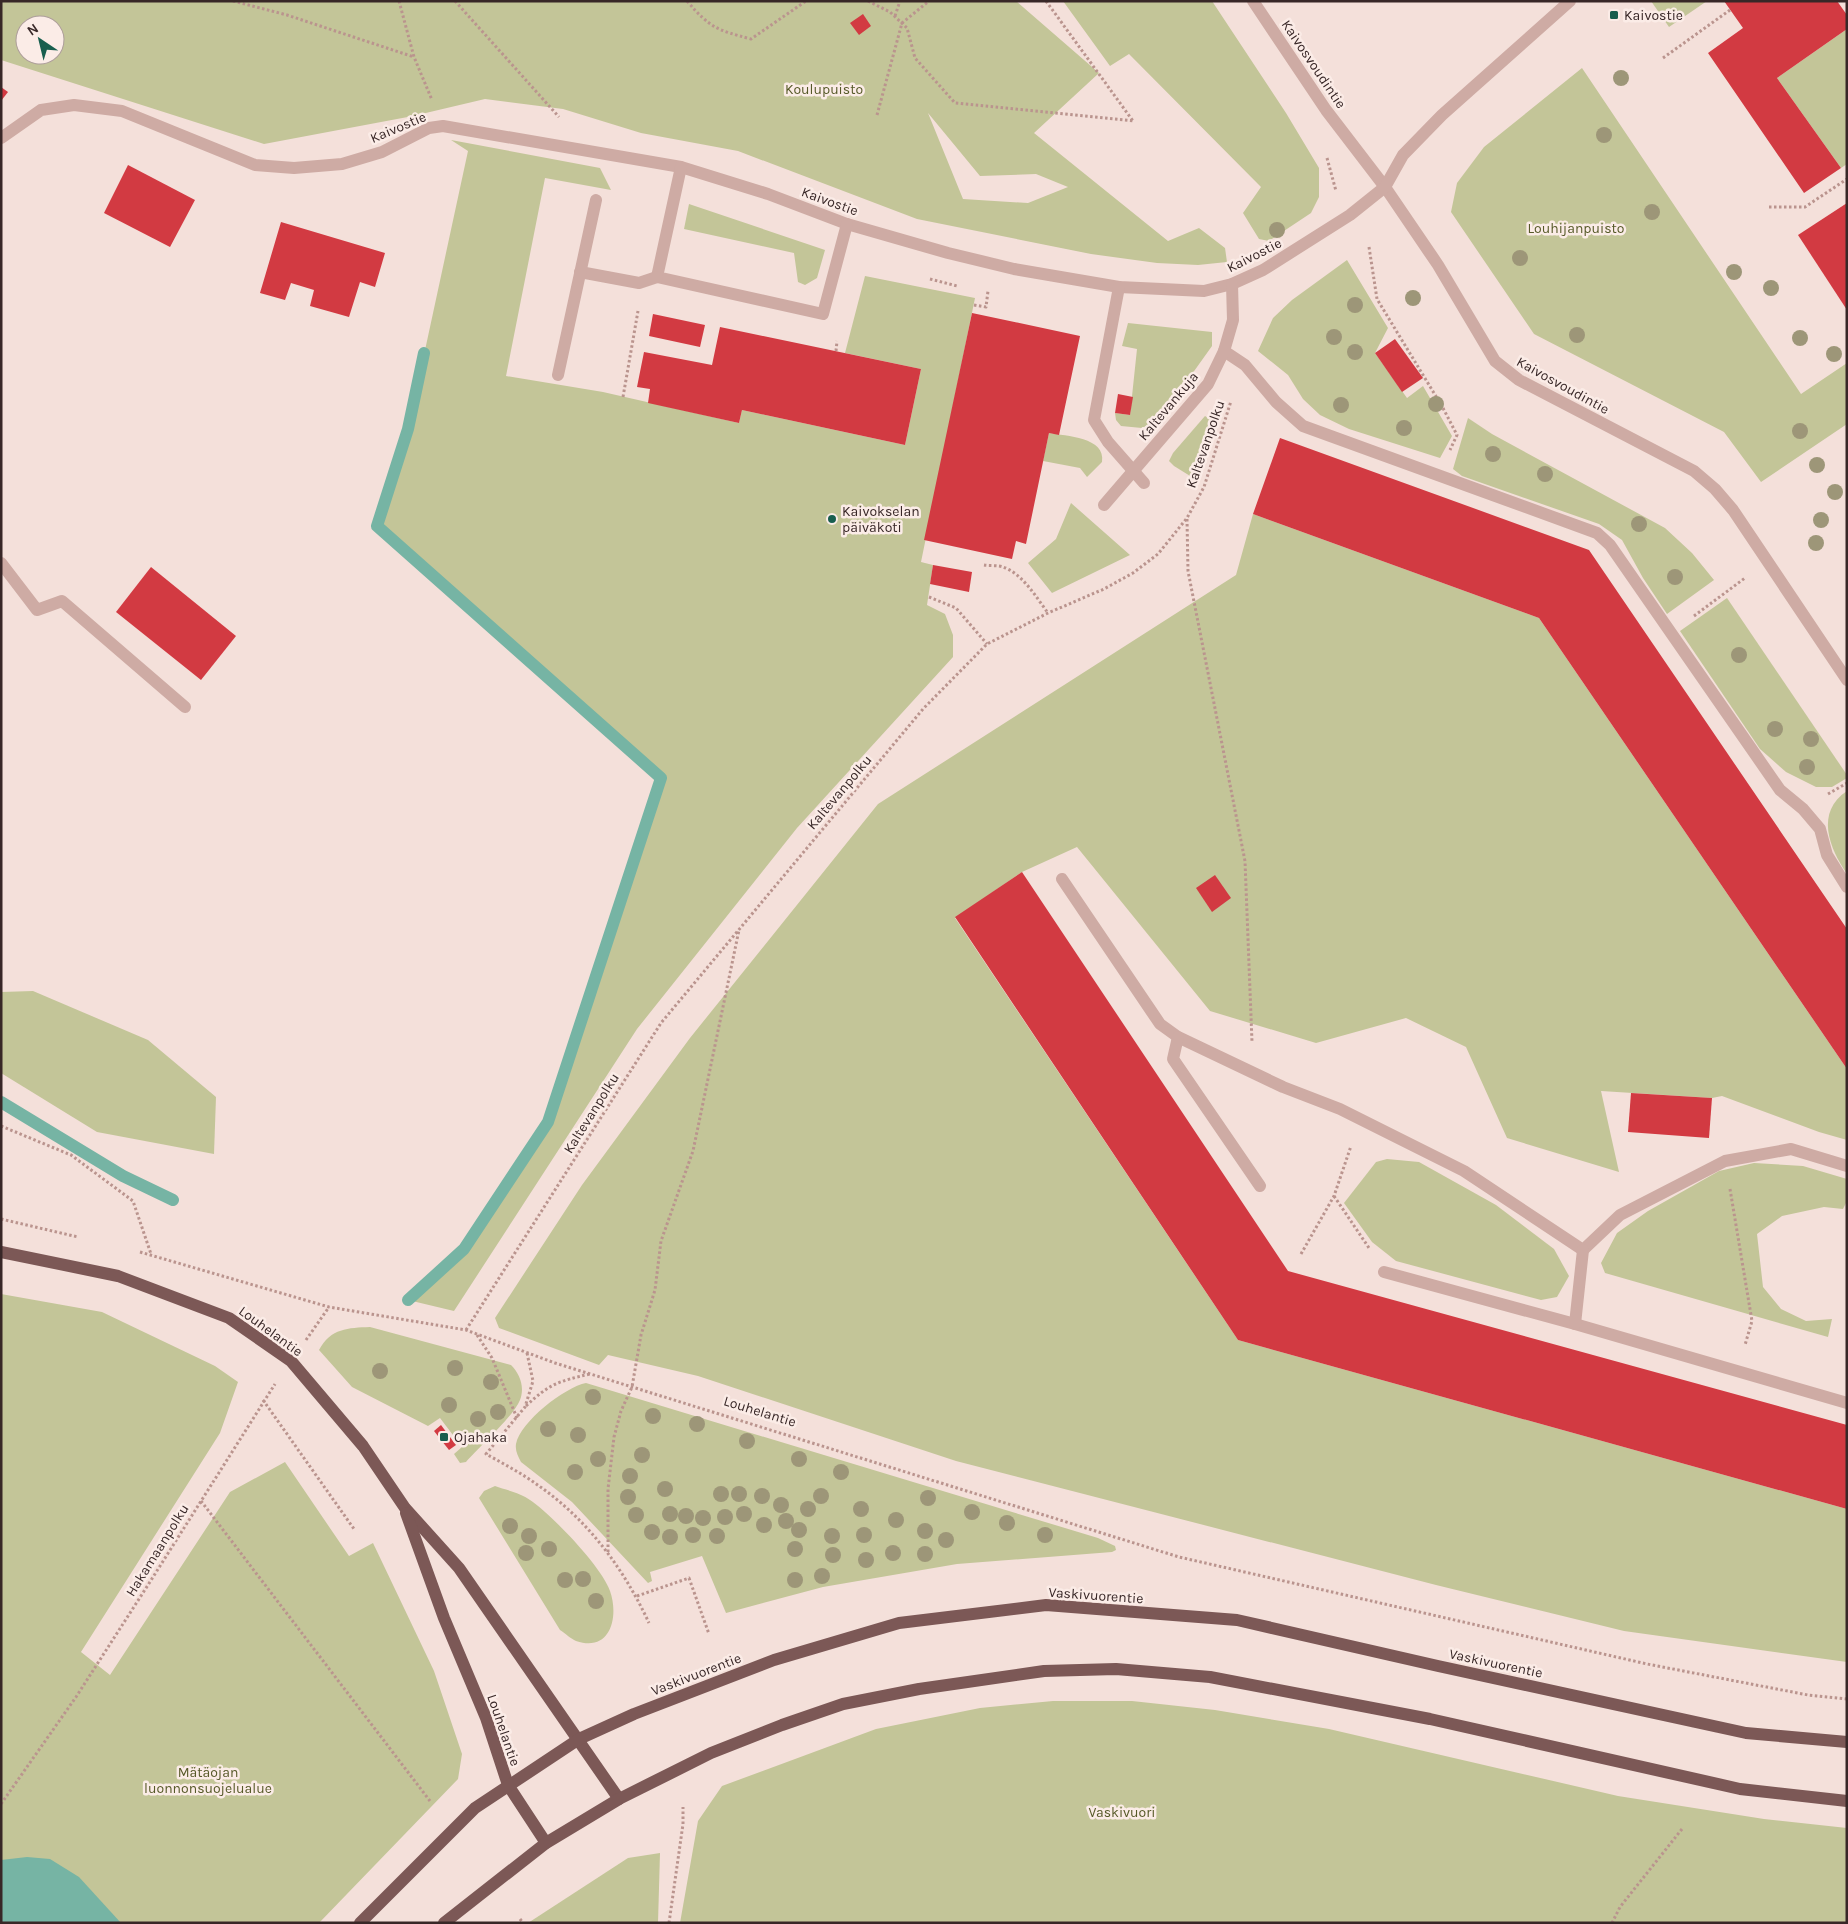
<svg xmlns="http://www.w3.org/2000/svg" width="1848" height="1924" font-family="Karla,sans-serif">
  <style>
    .green { fill: #c3c598; fill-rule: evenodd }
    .water { fill: #76b4a4 }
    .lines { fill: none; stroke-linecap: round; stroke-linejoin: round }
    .stream { stroke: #76b4a4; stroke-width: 12 }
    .building { fill: #d23a42 }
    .path { stroke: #ba948e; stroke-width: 3; stroke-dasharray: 2.5 2.5; stroke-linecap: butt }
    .minor { stroke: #ceaba4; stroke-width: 12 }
    .major { stroke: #7c5856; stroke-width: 12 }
    .tree { fill: #9d9678 }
    .poi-dot { fill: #185e4e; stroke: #fbece7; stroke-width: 2 }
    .labels { text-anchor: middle; stroke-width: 5; stroke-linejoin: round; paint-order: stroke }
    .poi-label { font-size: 14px; fill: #382727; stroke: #fbece7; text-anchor: start }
    .street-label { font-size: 14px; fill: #382727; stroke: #fbece7 }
    .park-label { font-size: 14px; fill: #565928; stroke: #fbece7 }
  </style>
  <rect width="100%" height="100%" fill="#f4e0da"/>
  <g class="green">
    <path d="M1 1H1016L1099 73 1034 133 1168 241 1199 228 1225 248 1227 262 1198 265 1157 263 1091 254 917 219 738 151 641 133 563 109 485 99 413 116 264 144 1 60ZM25 25H55V55H25ZM928 113 980 176 1036 174 1068 187 1028 203 963 199Z"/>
    <path d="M1063 1H1212L1286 113 1319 168V197L1311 213 1269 241 1259 239 1243 213 1261 187 1129 54 1110 66Z"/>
    <path d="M1651 1H1707L1669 27Z"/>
    <path d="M1847 29V164L1841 168 1777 78Z"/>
    <path d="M1582 68 1801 394 1847 363V424L1761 482 1724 432 1534 334 1451 212 1457 183 1484 147Z"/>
    <path d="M451 140 600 168 611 190 545 178 506 376 603 392 739 423 742 410 905 445 921 369 845 353 865 276 975 298 921 562 933 565 927 605 945 614 953 635V657L797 828 637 1029 454 1311 408 1300 464 1249 548 1122 661 778 377 526 408 429 468 151Z"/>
    <path d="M689 204 825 250 817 278 805 285 798 282 794 253 684 229Z"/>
    <path d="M1347 260 1388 328 1375 353 1407 398 1423 386 1452 436 1440 458 1349 429 1320 415 1303 399 1288 375 1258 351 1273 318 1292 300Z"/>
    <path d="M1128 323 1212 332V346L1172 402 1154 422 1142 428 1121 426 1116 420 1115 413 1130 415 1137 349 1122 346Z"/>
    <path d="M1205 416 1212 421 1195 479 1174 466 1169 461 1173 453Z"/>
    <path d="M1468 418 1492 434 1665 528 1692 553 1714 580 1667 614 1643 578 1622 540 1599 524 1462 476 1453 469Z"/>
    <path d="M1049 433C1066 436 1106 437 1102 462L1087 477 1080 468 1043 461Z"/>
    <path d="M1071 503 1130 555 1052 593 1028 563 1056 539Z"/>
    <path d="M1253 514 1539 618 1847 1069V1140L1819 1132 1722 1096 1712 1098 1601 1091 1619 1172 1507 1138 1466 1047 1406 1018 1316 1043 1210 1011 1077 847 1022 872 955 918 1238 1340 1847 1509V1662L1624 1631 1436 1585 956 1461 698 1376 608 1355 599 1365 499 1328 495 1318 582 1185 690 1038 878 804 1236 575Z"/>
    <path d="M1727 598 1847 775V778L1832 787H1816L1786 772 1760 749 1680 631Z"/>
    <path d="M1847 791V874C1829 848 1815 812 1847 791Z"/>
    <path d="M33 991 148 1040 216 1097 214 1154 97 1132 1 1073V992Z"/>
    <path d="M1387 1159 1419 1162 1496 1205 1554 1249 1569 1276 1557 1297 1541 1300 1396 1261 1372 1242 1344 1203 1376 1162Z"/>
    <path d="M1754 1163 1803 1166 1847 1179V1201L1843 1209 1824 1207 1782 1216 1757 1234 1763 1287 1781 1309 1806 1321 1832 1319 1828 1337 1605 1273 1601 1263 1617 1233 1648 1211 1719 1171Z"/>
    <path d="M1 1294 102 1312 215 1366 238 1382 220 1433 81 1652 110 1675 230 1492 285 1462 349 1556 373 1543 434 1671 462 1754 458 1779 319 1923H1Z"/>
    <path d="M370 1327 511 1365C520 1374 525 1387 520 1400 513 1417 479 1447 466 1462L460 1463 454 1454 462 1447 440 1418 428 1426 352 1387 319 1350C331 1328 348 1328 370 1327Z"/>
    <path d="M586 1383 1098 1538 1115 1546 1116 1550 1112 1552 957 1564 823 1587 726 1613 702 1556 650 1572 652 1581 648 1583 572 1502 521 1462C518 1456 515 1451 516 1444 520 1422 565 1387 586 1383Z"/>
    <path d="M495 1486C506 1490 521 1493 530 1500 551 1514 602 1567 610 1591 619 1616 611 1653 576 1641 571 1639 565 1633 560 1630L479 1498 484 1491Z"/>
    <path d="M1053 1701H1132L1215 1710 1329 1729 1618 1796 1764 1819 1847 1828V1923H680L698 1821 722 1786 876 1729 980 1708Z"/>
    <path d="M660 1853 658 1923H528L628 1858Z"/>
  </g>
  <path class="water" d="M27 1857 50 1859 79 1877 121 1923H1V1860Z"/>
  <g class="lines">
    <g class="stream">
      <path d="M1 1102 123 1176 173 1200"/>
      <path d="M408 1300 464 1249 548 1122 661 778 377 526 408 429 424 353"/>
    </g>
  </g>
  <g class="building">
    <path d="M1724 1H1837L1847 15V29L1777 78 1841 168 1804 193 1708 53 1743 28Z"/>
    <path d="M863 14 871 26 859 35 850 23Z"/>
    <path d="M1 87 8 92 1 101Z"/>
    <path d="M128 165 195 200 170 247 104 213Z"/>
    <path d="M1847 203V310L1798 235Z"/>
    <path d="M281 222 385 253 375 287 360 282 349 317 310 306 314 290 291 283 285 300 260 293Z"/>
    <path d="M972 313 1080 336 1059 435 1049 433 1026 544 1016 541 1012 559 924 540Z"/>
    <path d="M653 314 705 325 700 347 649 336Z"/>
    <path d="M720 327 921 369 905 445 742 410 739 423 648 403 650 389 637 387 644 352 712 365Z"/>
    <path d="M1395 339 1423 378 1402 392 1375 353Z"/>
    <path d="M1118 394 1133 397 1130 415 1115 413Z"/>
    <path d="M1280 438 1589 550 1847 929V1069L1539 618 1253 514Z"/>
    <path d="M933 565 972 572 969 592 930 584Z"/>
    <path d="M151 567 236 636 201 680 116 612Z"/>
    <path d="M1022 872 1288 1271 1847 1425V1509L1238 1340 955 917Z"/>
    <path d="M1215 875 1231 898 1212 912 1196 888Z"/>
    <path d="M1631 1093 1712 1098 1709 1138 1628 1132Z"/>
    <path d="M441 1425 456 1445 449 1450 434 1431Z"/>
  </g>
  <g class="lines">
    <g class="path">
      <path d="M233 1 287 15 414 57"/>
      <path d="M399 1 414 57 432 100"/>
      <path d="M455 1 559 117"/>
      <path d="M687 1C710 28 717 30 751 39L806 1"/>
      <path d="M868 1 890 12 907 28 915 58 955 103 1134 121"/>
      <path d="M1046 1 1133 121"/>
      <path d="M895 16 900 1"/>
      <path d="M1663 58 1730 10"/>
      <path d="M877 115 902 23 929 1"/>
      <path d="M1327 158 1336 191"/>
      <path d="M1769 207H1805L1847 179"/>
      <path d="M1369 247 1377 299 1443 408 1457 435 1450 450"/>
      <path d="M930 279 957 286"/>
      <path d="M974 305 986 307 988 291"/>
      <path d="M836 351 837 341"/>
      <path d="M623 397 638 311"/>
      <path d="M1187 519 1188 571 1245 861 1252 1042"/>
      <path d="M984 565C990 566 998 565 1003 567 1023 574 1036 597 1048 613"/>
      <path d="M929 597 956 608 987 644"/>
      <path d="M1694 616 1745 578"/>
      <path d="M1828 794 1847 783"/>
      <path d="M1 1126 71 1155 133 1201 151 1254"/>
      <path d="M1730 1189 1752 1321 1745 1345"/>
      <path d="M1334 1196 1369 1248"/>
      <path d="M1 1219 78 1237"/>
      <path d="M140 1252 329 1307 466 1330 555 1363 1179 1557 1647 1664 1808 1695 1847 1699"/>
      <path d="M1301 1254 1334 1196 1351 1146"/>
      <path d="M466 1330 661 1023 923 709 987 644 1048 613 1104 589 1133 573 1158 554 1187 518 1204 487 1231 401"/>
      <path d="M477 1335 492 1358 517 1418"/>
      <path d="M306 1340 329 1307"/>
      <path d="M527 1353 533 1381 525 1407 486 1454C504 1464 523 1474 539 1486 588 1520 624 1569 649 1623"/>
      <path d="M263 1400 354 1529"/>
      <path d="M526 1406C549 1384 559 1381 590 1374"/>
      <path d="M201 1501 430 1801"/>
      <path d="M608 1552V1489L614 1437 621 1411 632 1387 641 1335 655 1290 661 1241 693 1151 739 930"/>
      <path d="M637 1596 689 1578 709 1634"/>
      <path d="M1 1804 76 1697 148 1585 275 1384"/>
      <path d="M520 1919 523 1923"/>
      <path d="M669 1923 683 1824V1807"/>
      <path d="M1612 1923 1620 1907 1682 1829"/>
    </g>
    <g class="minor">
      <path d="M1253 1 1326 110 1385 187 1438 265 1495 361 1519 380 1694 471 1715 489 1733 510 1847 680"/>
      <path d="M1 138 41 110 74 105 122 111 255 165 294 168 342 164 382 152 429 128 443 126 681 167 768 194 847 224 948 253 1014 269 1119 287 1204 291 1232 284 1263 270 1350 215 1385 187 1403 155 1442 115 1570 1"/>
      <path d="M681 167 657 277 823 314 847 224"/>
      <path d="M580 272 639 283 657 277"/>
      <path d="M1119 287 1094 420 1108 442 1144 483"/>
      <path d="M1224 351 1245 365 1276 402 1303 426 1597 533 1610 545 1780 790 1803 809 1820 829 1827 855 1847 887"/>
      <path d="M558 375 596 200"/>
      <path d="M1104 505 1208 384 1224 351 1233 320 1232 284"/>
      <path d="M1 563 37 610 62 601 185 707"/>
      <path d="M1062 879 1160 1024 1178 1037 1283 1087 1340 1109 1464 1171 1583 1250 1620 1215 1725 1161 1791 1149 1847 1166"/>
      <path d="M1178 1037 1173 1059 1260 1186"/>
      <path d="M1384 1272 1575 1324 1847 1403"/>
      <path d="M1575 1324 1583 1250"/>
    </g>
    <g class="major">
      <path d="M1 1252 118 1276 229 1318 291 1361 363 1446 405 1508 459 1568 619 1799"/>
      <path d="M406 1513 444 1618 486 1718 508 1785 546 1843"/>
      <path d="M360 1923 475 1808 579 1739 634 1714 774 1660 899 1623 1046 1605 1237 1620 1438 1666 1746 1733 1847 1742"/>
      <path d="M444 1923 546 1843 619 1799 711 1753 782 1725 843 1704 919 1689 1044 1671 1116 1669 1210 1677 1430 1719 1740 1789 1847 1801"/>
    </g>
  </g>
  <g class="tree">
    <circle cx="1621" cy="78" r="8"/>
    <circle cx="1604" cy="135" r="8"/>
    <circle cx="1652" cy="212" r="8"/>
    <circle cx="1277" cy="230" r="8"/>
    <circle cx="1520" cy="258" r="8"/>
    <circle cx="1734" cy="272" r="8"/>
    <circle cx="1771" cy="288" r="8"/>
    <circle cx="1413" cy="298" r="8"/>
    <circle cx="1355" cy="305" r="8"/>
    <circle cx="1577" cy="335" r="8"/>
    <circle cx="1334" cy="337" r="8"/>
    <circle cx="1800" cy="338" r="8"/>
    <circle cx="1355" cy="352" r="8"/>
    <circle cx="1834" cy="354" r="8"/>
    <circle cx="1436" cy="404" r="8"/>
    <circle cx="1341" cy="405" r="8"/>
    <circle cx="1404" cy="428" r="8"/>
    <circle cx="1800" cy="431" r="8"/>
    <circle cx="1493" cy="454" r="8"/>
    <circle cx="1817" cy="465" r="8"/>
    <circle cx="1545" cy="474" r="8"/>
    <circle cx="1835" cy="492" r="8"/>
    <circle cx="1821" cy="520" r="8"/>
    <circle cx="1639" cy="524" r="8"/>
    <circle cx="1816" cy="543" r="8"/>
    <circle cx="1675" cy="577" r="8"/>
    <circle cx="1739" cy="655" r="8"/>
    <circle cx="1775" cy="729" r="8"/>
    <circle cx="1811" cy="739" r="8"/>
    <circle cx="1807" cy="767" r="8"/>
    <circle cx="455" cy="1368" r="8"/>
    <circle cx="380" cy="1371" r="8"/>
    <circle cx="491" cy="1382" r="8"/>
    <circle cx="593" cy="1397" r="8"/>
    <circle cx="449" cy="1405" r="8"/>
    <circle cx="498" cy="1412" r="8"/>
    <circle cx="653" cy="1416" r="8"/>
    <circle cx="478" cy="1419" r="8"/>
    <circle cx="697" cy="1424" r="8"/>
    <circle cx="548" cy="1429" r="8"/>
    <circle cx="578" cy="1435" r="8"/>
    <circle cx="747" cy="1441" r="8"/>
    <circle cx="642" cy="1455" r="8"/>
    <circle cx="598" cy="1459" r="8"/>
    <circle cx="799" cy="1459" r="8"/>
    <circle cx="575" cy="1472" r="8"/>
    <circle cx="841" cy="1472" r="8"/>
    <circle cx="630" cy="1476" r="8"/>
    <circle cx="665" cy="1489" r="8"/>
    <circle cx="721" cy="1494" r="8"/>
    <circle cx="739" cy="1494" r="8"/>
    <circle cx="762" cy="1496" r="8"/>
    <circle cx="821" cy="1496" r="8"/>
    <circle cx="628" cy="1497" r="8"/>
    <circle cx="928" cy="1498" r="8"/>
    <circle cx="781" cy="1505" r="8"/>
    <circle cx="808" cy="1509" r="8"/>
    <circle cx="861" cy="1509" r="8"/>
    <circle cx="972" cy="1512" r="8"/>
    <circle cx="670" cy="1514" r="8"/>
    <circle cx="744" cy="1514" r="8"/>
    <circle cx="636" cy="1515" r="8"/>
    <circle cx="686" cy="1516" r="8"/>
    <circle cx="725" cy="1517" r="8"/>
    <circle cx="703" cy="1518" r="8"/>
    <circle cx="896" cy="1520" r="8"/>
    <circle cx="786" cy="1521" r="8"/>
    <circle cx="1007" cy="1523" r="8"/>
    <circle cx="764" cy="1525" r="8"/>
    <circle cx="510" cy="1526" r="8"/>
    <circle cx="799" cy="1530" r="8"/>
    <circle cx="925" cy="1531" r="8"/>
    <circle cx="652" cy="1532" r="8"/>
    <circle cx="693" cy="1535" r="8"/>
    <circle cx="864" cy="1535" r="8"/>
    <circle cx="1045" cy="1535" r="8"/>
    <circle cx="529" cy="1536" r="8"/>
    <circle cx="717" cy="1536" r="8"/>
    <circle cx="832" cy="1536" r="8"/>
    <circle cx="670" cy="1537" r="8"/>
    <circle cx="946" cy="1540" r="8"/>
    <circle cx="549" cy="1549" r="8"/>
    <circle cx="795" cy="1549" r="8"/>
    <circle cx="526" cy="1553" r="8"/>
    <circle cx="893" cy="1553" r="8"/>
    <circle cx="925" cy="1554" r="8"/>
    <circle cx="833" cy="1555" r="8"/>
    <circle cx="866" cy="1560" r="8"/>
    <circle cx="822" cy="1576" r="8"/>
    <circle cx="583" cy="1579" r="8"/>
    <circle cx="565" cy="1580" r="8"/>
    <circle cx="795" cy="1580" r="8"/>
    <circle cx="596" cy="1601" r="8"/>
  </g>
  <g class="poi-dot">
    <rect x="1609" y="10" width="10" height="10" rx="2.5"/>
    <circle cx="832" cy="519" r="5"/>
    <rect x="439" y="1432" width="10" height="10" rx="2.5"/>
  </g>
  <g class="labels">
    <g class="poi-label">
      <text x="1624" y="20">Kaivostie</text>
      <text x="842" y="516">Kaivokselan<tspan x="842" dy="16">päiväkoti</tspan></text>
      <text x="454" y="1442">Ojahaka</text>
    </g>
    <g class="street-label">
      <text transform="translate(1314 64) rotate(56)" y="5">Kaivosvoudintie</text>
      <text transform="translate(398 127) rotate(-23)" y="5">Kaivostie</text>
      <text transform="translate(830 201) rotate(20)" y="5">Kaivostie</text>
      <text transform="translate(1254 255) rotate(-27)" y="5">Kaivostie</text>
      <text transform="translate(1563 385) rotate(29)" y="5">Kaivosvoudintie</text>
      <text transform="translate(1168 406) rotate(-50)" y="5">Kaltevankuja</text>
      <text transform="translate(1205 444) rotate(-71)" y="5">Kaltevanpolku</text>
      <text transform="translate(839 792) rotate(-50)" y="5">Kaltevanpolku</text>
      <text transform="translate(591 1113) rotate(-58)" y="5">Kaltevanpolku</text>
      <text transform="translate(271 1331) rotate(36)" y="5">Louhelantie</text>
      <text transform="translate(760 1411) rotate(17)" y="5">Louhelantie</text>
      <text transform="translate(157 1550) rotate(-58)" y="5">Hakamaanpolku</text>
      <text transform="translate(1096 1595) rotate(4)" y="5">Vaskivuorentie</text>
      <text transform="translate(1496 1663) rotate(12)" y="5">Vaskivuorentie</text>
      <text transform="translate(696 1674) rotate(-21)" y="5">Vaskivuorentie</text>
      <text transform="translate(504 1730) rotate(71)" y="5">Louhelantie</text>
    </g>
    <g class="park-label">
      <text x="824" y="94">Koulupuisto</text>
      <text x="1576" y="233">Louhijanpuisto</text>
      <text x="208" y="1777">Mätäojan<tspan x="208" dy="16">luonnonsuojelualue</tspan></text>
      <text x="1122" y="1817">Vaskivuori</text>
    </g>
  </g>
  <rect width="1848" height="1924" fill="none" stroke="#382727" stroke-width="5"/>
  <g transform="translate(40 40) rotate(325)"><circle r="24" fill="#fbece7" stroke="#ad9d9a"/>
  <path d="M0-4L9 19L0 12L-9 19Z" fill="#185e4e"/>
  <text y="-8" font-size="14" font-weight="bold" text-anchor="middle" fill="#382727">N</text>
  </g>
</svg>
